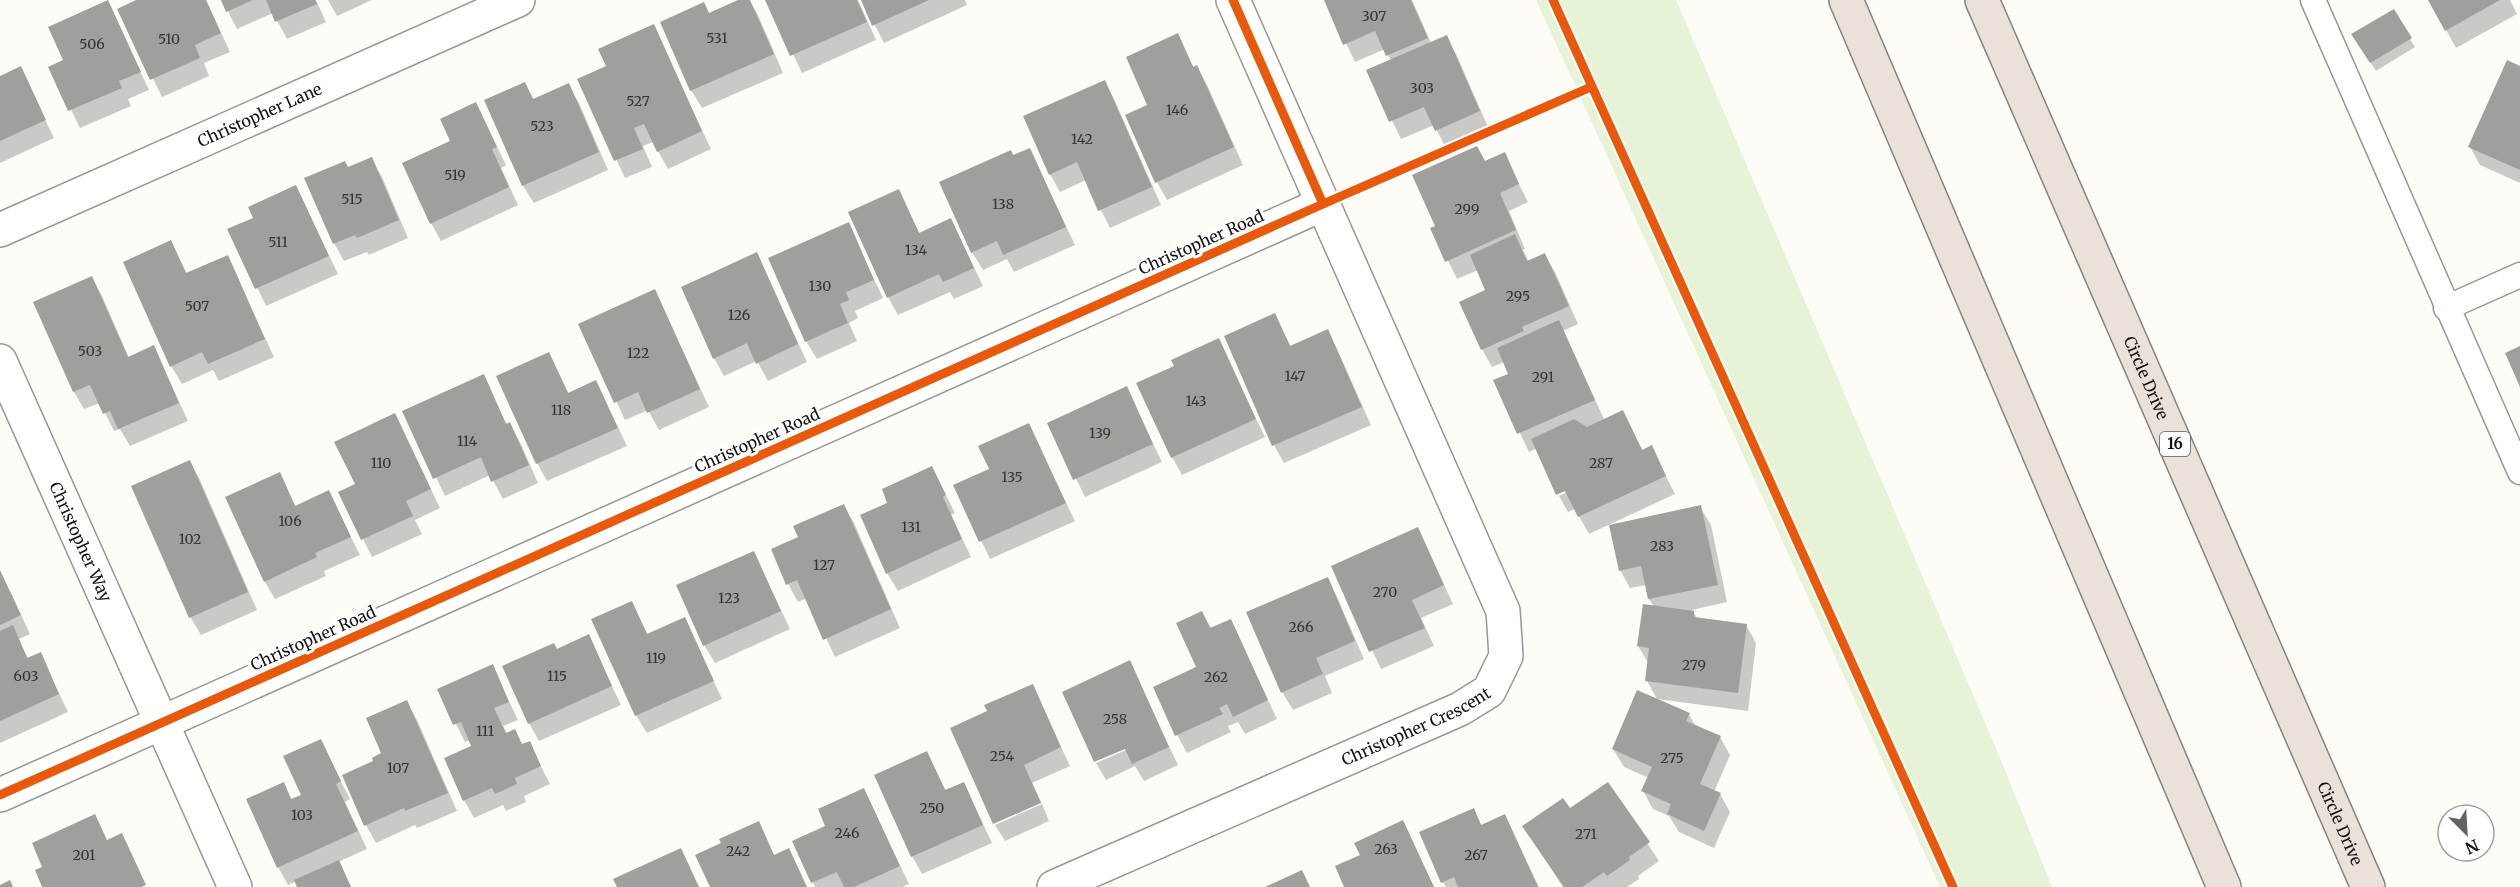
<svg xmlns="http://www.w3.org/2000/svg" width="2520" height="887" font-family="Merriweather,serif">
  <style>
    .green { fill: #e7f3d7 }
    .shadow { fill: #0003 }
    .building { fill: #a19f9c }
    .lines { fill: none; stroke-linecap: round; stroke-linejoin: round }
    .lane-casing { stroke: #979795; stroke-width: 27 }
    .street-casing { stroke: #979795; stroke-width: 36 }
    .highway-casing { stroke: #858482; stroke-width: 36 }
    .lane { stroke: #fffffe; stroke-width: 24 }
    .street { stroke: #fffffe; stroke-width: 33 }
    .highway { stroke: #eae1d8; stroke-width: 33 }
    .cycleway-casing { stroke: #fff; stroke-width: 13 }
    .cycleway { stroke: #e8590c; stroke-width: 9 }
    .labels { text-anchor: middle; stroke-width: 6; stroke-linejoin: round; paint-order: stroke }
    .number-label { font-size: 14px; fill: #353434 }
    .shield { fill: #fff; stroke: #585858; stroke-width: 1.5 }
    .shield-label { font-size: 15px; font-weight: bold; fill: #111 }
    .street-label { font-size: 16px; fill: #111; stroke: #fff }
  </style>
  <rect width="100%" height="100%" fill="#fdfcf7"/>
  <path class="green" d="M1536 0H1676L1998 753 2052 887H1940Z"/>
  <g class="shadow">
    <path d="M138 0H206L230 52 204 63 209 76 162 97 119 9Z"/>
    <path d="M222 0H316L326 22 287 39 273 13 237 29Z"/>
    <path d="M328 0H372L337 16Z"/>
    <path d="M742 0H749L758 15 783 73 702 108 691 90 709 15Z"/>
    <path d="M767 0H858L876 40 802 73Z"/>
    <path d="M862 0H965L967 5 884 43Z"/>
    <path d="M1325 0H1412L1431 43 1446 37 1456 54 1489 129 1446 148 1434 125 1401 139 1368 71 1391 61 1385 49 1355 62Z"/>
    <path d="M2430 0H2510L2517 14 2456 48Z"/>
    <path d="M107 2 149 90 128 99 131 106 80 128 50 68 65 61Z"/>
    <path d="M2393 11 2415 47 2376 71 2353 35Z"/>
    <path d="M653 26 711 149 668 169 653 142 643 146 652 167 625 178 579 80 608 67Z"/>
    <path d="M1177 35 1194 68 1197 67 1207 85 1243 165 1167 200 1157 182 1149 106Z"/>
    <path d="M2520 67V183L2480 165 2470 147Z"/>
    <path d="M20 68 54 138 0 163V77Z"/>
    <path d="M1104 81 1114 99 1161 205 1110 228 1086 180 1060 192 1050 174Z"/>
    <path d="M525 84 534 100 568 85 579 103 608 170 534 203 523 186 486 100Z"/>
    <path d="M485 122 506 165 501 168 518 205 441 241 431 223 452 141Z"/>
    <path d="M1030 150 1075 245 1014 272 1007 259 983 270 972 252 1013 157Z"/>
    <path d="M1504 154 1528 202 1509 211 1525 249 1523 250 1529 262 1544 255 1555 272 1578 324 1563 331 1605 421 1623 412 1643 451 1651 447 1675 494 1589 534 1575 509 1568 512 1559 496 1573 489 1537 448 1529 452 1495 381 1510 374 1504 362 1492 367 1482 349 1487 291 1478 270 1457 279 1432 228 1437 226 1485 163Z"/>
    <path d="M371 159 382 177 408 238 369 255 367 252 344 261 334 243 348 169Z"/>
    <path d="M296 187 338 274 266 306 229 230 255 219Z"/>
    <path d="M898 191 920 234 951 220 983 286 954 299 950 292 898 315 888 297Z"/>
    <path d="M848 224 883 298 855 311 858 318 849 323 857 341 817 359 806 341Z"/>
    <path d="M171 242 187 274 227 257 274 357 219 381 213 370 182 384 171 366Z"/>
    <path d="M757 254 807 362 768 381 757 361 724 376 714 358Z"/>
    <path d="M92 278 102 296 129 358 154 347 188 421 130 446 120 429 114 431 100 403 84 409 74 392 35 302Z"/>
    <path d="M655 291 709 407 659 430 648 410 625 420 580 324Z"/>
    <path d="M1275 315 1291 347 1327 331 1337 349 1371 425 1284 463 1274 445Z"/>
    <path d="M1218 340 1265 437 1182 475 1172 457 1176 367Z"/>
    <path d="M549 354 569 394 596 382 627 446 547 481 537 463Z"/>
    <path d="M483 376 507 425 509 424 520 442 538 483 503 499 490 475 445 496 404 411Z"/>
    <path d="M1126 388 1162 462 1085 497 1049 423Z"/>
    <path d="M1028 425 1075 521 990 559 955 486 991 470Z"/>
    <path d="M404 433 440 508 415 520 422 534 372 557 340 493 357 484Z"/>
    <path d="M190 462 200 480 257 610 201 635 191 618 133 486Z"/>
    <path d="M932 468 955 513 951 515 971 557 898 591 887 573 889 504Z"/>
    <path d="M279 474 296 507 328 492 360 555 324 571 326 576 275 599 265 582Z"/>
    <path d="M844 506 854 523 900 628 835 657 807 598 798 602 788 584 800 538Z"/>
    <path d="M1700 507 1711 525 1727 602 1692 610 1698 619 1746 625 1756 643 1748 711 1657 699 1647 681 1649 664 1638 646 1654 607 1649 599 1646 585 1630 588 1620 570Z"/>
    <path d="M1418 529 1453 604 1421 618 1434 646 1381 669 1333 567Z"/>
    <path d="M754 553 790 629 715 663 704 645Z"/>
    <path d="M0 575 11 593 30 634 19 639 28 659 40 654 68 712 0 743Z"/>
    <path d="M1327 579 1337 597 1364 659 1325 676 1332 693 1293 710 1282 692 1248 613Z"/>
    <path d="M631 603 648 635 685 619 722 699 647 733 636 715Z"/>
    <path d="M1202 613 1212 629 1230 621 1277 719 1245 734 1238 722 1228 726 1231 732 1187 753 1177 735 1198 667Z"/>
    <path d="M588 636 621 705 539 741 529 723 557 650Z"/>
    <path d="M1129 662 1178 765 1144 781 1135 766 1106 780 1096 763 1133 747Z"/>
    <path d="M492 666 518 720 503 726 507 734 523 745 529 743 550 784 524 796 526 802 506 811 503 805 474 818 464 800 473 747 470 740 465 742 439 690Z"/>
    <path d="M1032 686 1070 766 1032 783 1041 802 994 822 989 712Z"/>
    <path d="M406 702 417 720 457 811 417 828 415 825 376 843 366 825 375 762 383 754Z"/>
    <path d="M1689 714 1696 727 1720 737 1730 755 1714 792 1720 794 1730 812 1714 848 1679 832 1669 816 1653 809 1643 791 1649 778 1624 767 1613 749Z"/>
    <path d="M320 741 350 799 345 802 367 849 338 862 351 887H298L296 881 288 885 278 867 283 784 292 800 303 795Z"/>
    <path d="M927 753 946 791 964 783 992 843 922 874 912 856Z"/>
    <path d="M1608 784 1659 861 1638 876 1639 879 1627 887H1563L1524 827 1569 810Z"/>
    <path d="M864 790 909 884 902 887H815L794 841 827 826Z"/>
    <path d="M1042 804 1049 821 1005 841 995 825Z"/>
    <path d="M1473 810 1482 826 1505 816 1539 887H1446L1443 882Z"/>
  </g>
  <g class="building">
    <path d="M108 0 141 72 119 81 122 88 68 111 48 67 63 60 48 27Z"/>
    <path d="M136 0H206L221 33 195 45 200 58 150 80 117 9Z"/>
    <path d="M221 0H253L226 12Z"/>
    <path d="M266 0H315L317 4 275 22Z"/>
    <path d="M738 0H750L774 54 690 91 660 22 704 2 709 13Z"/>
    <path d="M765 0H857L867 22 790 56Z"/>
    <path d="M861 0H929L872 26Z"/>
    <path d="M1324 0H1411L1428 38 1386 56 1375 31 1343 45Z"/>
    <path d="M2428 0H2500L2445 31Z"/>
    <path d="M2394 9 2412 38 2370 63 2351 34Z"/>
    <path d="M654 24 702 131 657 152 644 124 634 128 643 149 614 161 577 79 606 66 598 49Z"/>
    <path d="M1178 33 1193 67 1197 65 1234 147 1155 183 1125 115 1147 105 1126 57Z"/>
    <path d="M1447 35 1480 111 1435 131 1424 107 1389 122 1366 70Z"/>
    <path d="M2507 60 2520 66V170L2468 147Z"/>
    <path d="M21 66 46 120 0 141V76Z"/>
    <path d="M1105 80 1152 187 1098 211 1077 162 1049 175 1023 116Z"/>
    <path d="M525 82 533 99 569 83 599 152 522 186 484 100Z"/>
    <path d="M476 102 497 147 492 149 509 187 430 224 402 163 450 141 440 119Z"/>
    <path d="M1477 146 1485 161 1505 152 1519 184 1500 193 1516 230 1445 262 1430 228 1435 226 1412 175Z"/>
    <path d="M1030 148 1066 227 1003 255 997 241 971 253 939 182 1011 150 1013 155Z"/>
    <path d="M372 157 399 220 357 238 355 235 333 244 304 178 345 161 348 167Z"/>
    <path d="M296 185 329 256 255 289 227 229 253 218 248 207Z"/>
    <path d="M899 189 919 233 951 218 974 268 943 282 939 274 887 298 848 212Z"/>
    <path d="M849 222 874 280 846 292 849 300 840 304 848 323 805 342 768 258Z"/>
    <path d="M1515 234 1527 261 1545 253 1569 306 1522 327 1524 331 1481 350 1459 302 1485 290 1470 255Z"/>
    <path d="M171 240 186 273 228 255 265 339 208 364 202 352 170 367 123 262Z"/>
    <path d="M757 252 798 344 756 364 747 343 713 359 681 287Z"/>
    <path d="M92 276 128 357 154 345 179 403 118 429 110 411 103 414 90 385 73 392 33 302Z"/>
    <path d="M655 289 700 389 647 413 638 392 614 403 578 324Z"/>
    <path d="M1275 313 1290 346 1328 329 1362 407 1272 446 1224 336Z"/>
    <path d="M1559 320 1595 400 1517 434 1493 380 1508 374 1497 348Z"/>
    <path d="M1219 338 1256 419 1171 458 1136 383 1174 366 1171 360Z"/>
    <path d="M2520 346V387L2505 353Z"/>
    <path d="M549 352 568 393 596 380 618 428 536 464 496 376Z"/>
    <path d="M484 374 506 424 510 422 529 465 491 482 481 457 433 479 402 411Z"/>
    <path d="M1127 386 1153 444 1073 480 1047 423Z"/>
    <path d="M1623 410 1642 450 1652 445 1666 476 1578 517 1565 491 1556 495 1531 439 1574 419 1587 427Z"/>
    <path d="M395 413 431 489 406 501 413 516 361 540 338 492 355 484 334 442Z"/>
    <path d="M1029 423 1066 503 979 542 953 485 989 469 978 446Z"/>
    <path d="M190 460 248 592 189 618 131 486Z"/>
    <path d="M932 466 946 495 943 497 962 539 886 574 860 515 887 503 882 489Z"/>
    <path d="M280 472 295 506 329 490 351 537 315 553 317 557 264 582 225 497Z"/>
    <path d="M844 504 891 609 823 640 797 580 786 585 771 549 798 537 793 526Z"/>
    <path d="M1701 505 1718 585 1648 599 1641 566 1619 571 1609 525Z"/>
    <path d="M1418 527 1444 585 1412 600 1425 628 1369 652 1331 566Z"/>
    <path d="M754 551 781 611 703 646 676 585Z"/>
    <path d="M0 570 21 615 0 625Z"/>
    <path d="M1328 577 1355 641 1316 658 1323 674 1281 693 1246 612Z"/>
    <path d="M632 601 647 634 685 617 714 681 635 716 591 619Z"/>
    <path d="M1643 604 1694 611V617L1747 624 1738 693 1645 681 1649 648 1637 646Z"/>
    <path d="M1202 611 1210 628 1231 619 1268 700 1233 717 1227 704 1219 708 1223 714 1175 736 1153 687 1196 667 1176 623Z"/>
    <path d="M13 625 27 658 41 652 59 694 0 721V631Z"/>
    <path d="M589 634 612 686 528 724 502 666 554 643 557 649Z"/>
    <path d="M1130 660 1169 747 1132 764 1125 749 1094 762 1062 692Z"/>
    <path d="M493 664 509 702 494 708 506 733 515 729 522 744 530 741 541 766 515 778 517 784 495 794 492 788 463 801 444 758 471 746 461 722 453 725 437 689Z"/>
    <path d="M1033 684 1061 747 1024 765 1041 803 993 824 950 728 987 711 984 705Z"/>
    <path d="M1637 690 1690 713 1686 721 1721 736 1700 784 1721 793 1704 831 1667 814 1671 804 1641 791 1652 767 1612 749Z"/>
    <path d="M407 700 448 793 405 811 404 808 364 826 342 775 373 761 372 758 381 753 366 718Z"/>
    <path d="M321 739 341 781 336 784 358 831 277 868 246 799 284 782 291 799 301 795 283 756Z"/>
    <path d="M927 751 945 790 964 782 983 825 911 857 874 775Z"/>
    <path d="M1608 782 1650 842 1629 857 1630 860 1607 876 1604 872 1582 887H1564L1522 826 1563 798 1570 808Z"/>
    <path d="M864 788 900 866 854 887H844L837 872 811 883 792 841 825 826 818 809Z"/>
    <path d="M1474 808 1481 825 1505 814 1538 887H1458L1454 877 1441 883 1419 832Z"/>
    <path d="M95 814 107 840 122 833 146 885 141 887H42L35 870 42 867 32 843Z"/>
    <path d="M1403 820 1434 887H1344L1335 866 1360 855 1354 843Z"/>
    <path d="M759 821 774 855 789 848 807 887H710L695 855 721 843 719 839Z"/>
    <path d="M681 848 699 887H617L613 879Z"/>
    <path d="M339 860 351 887H297L294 880Z"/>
    <path d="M1302 870 1310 887H1265Z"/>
    <path d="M10 880 13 887H0V885Z"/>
  </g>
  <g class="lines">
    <defs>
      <g id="lane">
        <path d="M2313 0 2520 472"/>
        <path d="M2446 308 2520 275"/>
      </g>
      <g id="street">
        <path id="s1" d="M0 230 518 0"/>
        <path id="s2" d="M0 361 235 887"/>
        <path d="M0 795 1323 204 1233 0"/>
        <path id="s3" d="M1054 887 1460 709 1489 691 1506 656 1503 611 1323 204"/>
      </g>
      <g id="highway">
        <path d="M1846 0 2224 887"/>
        <path id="s4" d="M1982 0 2368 887"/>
      </g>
    </defs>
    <use href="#lane" class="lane-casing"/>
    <use href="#street" class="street-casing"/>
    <use href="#highway" class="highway-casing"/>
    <use href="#lane" class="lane"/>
    <use href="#street" class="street"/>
    <use href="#highway" class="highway"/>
    <defs>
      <g id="cycleway">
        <path d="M1553 0 1953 887"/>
        <path d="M1323 204 1591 87"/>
        <path d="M0 795 1323 204 1233 0"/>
      </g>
    </defs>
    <use href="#cycleway" class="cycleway-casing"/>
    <use href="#cycleway" class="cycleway"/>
  </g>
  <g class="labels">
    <g class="number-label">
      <text x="1374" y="21">307</text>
      <text x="717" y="43">531</text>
      <text x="169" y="44">510</text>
      <text x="92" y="49">506</text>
      <text x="1422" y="93">303</text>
      <text x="638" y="106">527</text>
      <text x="1177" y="115">146</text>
      <text x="542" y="131">523</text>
      <text x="1082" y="144">142</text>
      <text x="455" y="180">519</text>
      <text x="352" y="204">515</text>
      <text x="1003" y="209">138</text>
      <text x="1467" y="214">299</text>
      <text x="278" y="247">511</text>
      <text x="916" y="255">134</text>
      <text x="820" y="291">130</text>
      <text x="1518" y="301">295</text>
      <text x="197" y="311">507</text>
      <text x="739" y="320">126</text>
      <text x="90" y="356">503</text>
      <text x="638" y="358">122</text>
      <text x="1295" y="381">147</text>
      <text x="1543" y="382">291</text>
      <text x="1196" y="406">143</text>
      <text x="561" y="415">118</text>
      <text x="1100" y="438">139</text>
      <text x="467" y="446">114</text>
      <text x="381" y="468">110</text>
      <text x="1601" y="468">287</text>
      <text x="1012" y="482">135</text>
      <text x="290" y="526">106</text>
      <text x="911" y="532">131</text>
      <text x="190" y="544">102</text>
      <text x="1662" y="551">283</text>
      <text x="824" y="570">127</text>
      <text x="1385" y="597">270</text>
      <text x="729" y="603">123</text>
      <text x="1301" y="632">266</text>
      <text x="656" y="663">119</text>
      <text x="1694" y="670">279</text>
      <text x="26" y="681">603</text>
      <text x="557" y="681">115</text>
      <text x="1216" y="682">262</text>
      <text x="1115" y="724">258</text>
      <text x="485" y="736">111</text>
      <text x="1002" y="761">254</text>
      <text x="1672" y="763">275</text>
      <text x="398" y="773">107</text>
      <text x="932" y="813">250</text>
      <text x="302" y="820">103</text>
      <text x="847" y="838">246</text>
      <text x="1586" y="839">271</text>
      <text x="1386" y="854">263</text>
      <text x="738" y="856">242</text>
      <text x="84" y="860">201</text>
      <text x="1476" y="860">267</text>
    </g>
    <rect class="shield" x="2160" y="432" width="30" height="24" rx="4.5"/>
    <g class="shield-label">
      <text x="2175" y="449">16</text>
    </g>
    <g class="street-label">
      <text dy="6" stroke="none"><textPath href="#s1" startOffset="284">Christopher Lane</textPath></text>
      <text transform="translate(1201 242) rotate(-24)" y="6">Christopher Road</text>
      <text dy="6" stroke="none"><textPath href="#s4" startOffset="412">Circle Drive</textPath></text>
      <text transform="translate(757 440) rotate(-24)" y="6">Christopher Road</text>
      <text dy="6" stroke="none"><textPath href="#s2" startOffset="198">Christopher Way</textPath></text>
      <text transform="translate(313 638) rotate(-24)" y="6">Christopher Road</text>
      <text dy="6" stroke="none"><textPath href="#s3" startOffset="396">Christopher Crescent</textPath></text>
      <text dy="6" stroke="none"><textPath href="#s4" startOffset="898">Circle Drive</textPath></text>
    </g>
  </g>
  <g transform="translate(2466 833) rotate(156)"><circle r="28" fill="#ffffff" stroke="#a0a0a0" stroke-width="1.5"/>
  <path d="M0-4.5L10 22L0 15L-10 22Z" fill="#646362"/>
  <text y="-9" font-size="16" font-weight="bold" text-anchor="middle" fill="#111111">N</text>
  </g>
</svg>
